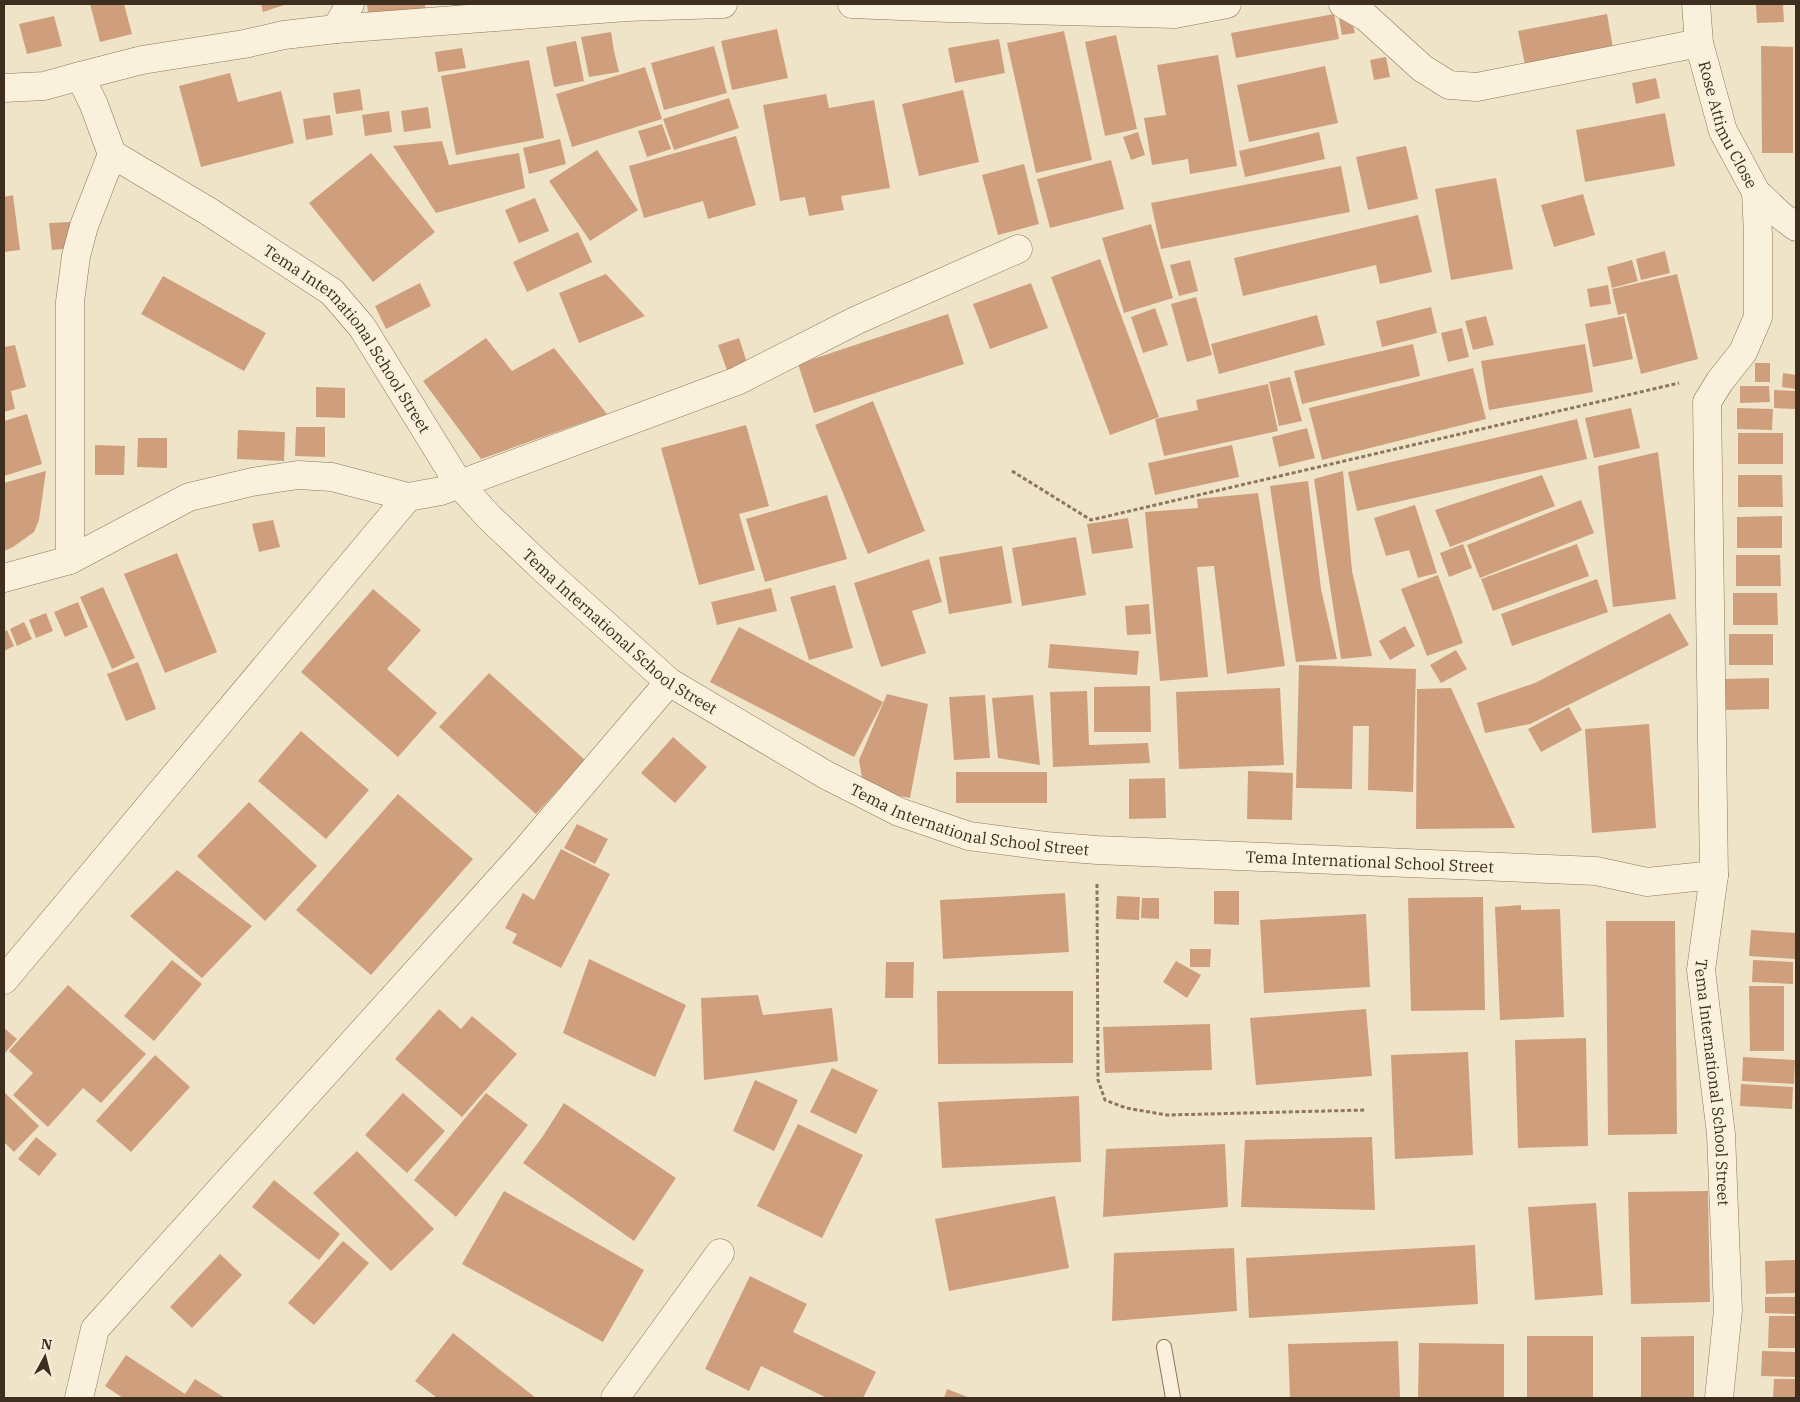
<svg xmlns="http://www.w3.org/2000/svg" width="1800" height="1402" font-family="'IBM Plex Serif',serif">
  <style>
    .building { fill: #cf9f7d }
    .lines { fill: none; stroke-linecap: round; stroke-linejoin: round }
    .lane-casing { stroke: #8d765c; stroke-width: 16 }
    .street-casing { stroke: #8d765c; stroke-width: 29 }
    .path { stroke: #8d765c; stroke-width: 3; stroke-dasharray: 4 2.5; stroke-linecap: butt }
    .lane { stroke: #faf1dc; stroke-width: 14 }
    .street { stroke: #faf1dc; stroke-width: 28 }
    .labels { text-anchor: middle; stroke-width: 5; stroke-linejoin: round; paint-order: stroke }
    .street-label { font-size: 16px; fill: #3d2e20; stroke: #f7eed8 }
  </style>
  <rect width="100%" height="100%" fill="#f0e4c8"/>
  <g class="building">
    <path d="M90 4H124L132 34 100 42Z"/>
    <path d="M261 4H287L263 12Z"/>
    <path d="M367 4H425L426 16 369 21Z"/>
    <path d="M453 4H505L454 11Z"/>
    <path d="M1756 4H1783L1784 22 1757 23Z"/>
    <path d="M1334 14 1339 39 1236 58 1231 33Z"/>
    <path d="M1607 14 1613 48 1525 65 1518 31Z"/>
    <path d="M54 16 62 46 27 54 19 24Z"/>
    <path d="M1351 16 1355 33 1342 35 1339 19Z"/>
    <path d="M777 29 788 78 732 90 721 41Z"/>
    <path d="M1064 31 1092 160 1036 173 1007 43Z"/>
    <path d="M611 32 614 51 619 72 589 77 581 37Z"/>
    <path d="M1116 35 1137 129 1105 136 1085 42Z"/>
    <path d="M999 39 1005 73 955 83 948 48Z"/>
    <path d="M576 41 584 81 554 87 546 47Z"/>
    <path d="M714 46 727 93 664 110 651 63Z"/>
    <path d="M1761 46 1793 47V153H1762Z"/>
    <path d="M462 48 466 68 438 72 435 52Z"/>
    <path d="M1218 55 1237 166 1190 174 1188 159 1152 165 1144 118 1166 115 1157 65Z"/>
    <path d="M1386 57 1390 77 1374 80 1370 60Z"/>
    <path d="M529 60 544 138 456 155 441 76Z"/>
    <path d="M1325 66 1338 123 1249 142 1237 85Z"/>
    <path d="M645 67 662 119 572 147 556 94Z"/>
    <path d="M230 73 238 102 281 91 294 143 201 167 179 86Z"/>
    <path d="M1656 78 1660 98 1636 104 1632 83Z"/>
    <path d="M360 89 363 110 336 114 333 93Z"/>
    <path d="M963 90 979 162 919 176 902 104Z"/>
    <path d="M826 94 829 108 874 100 890 188 841 196 844 210 809 216 805 197 780 201 763 105Z"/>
    <path d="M729 98 739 128 674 150 663 119Z"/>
    <path d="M428 107 431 128 404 132 401 111Z"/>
    <path d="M389 111 392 132 365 136 362 115Z"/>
    <path d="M1665 113 1675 166 1585 182 1576 130Z"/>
    <path d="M330 115 333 135 306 140 303 119Z"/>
    <path d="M662 124 671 149 647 157 638 131Z"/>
    <path d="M1138 132 1145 155 1131 160 1123 137Z"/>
    <path d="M1319 132 1325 159 1245 177 1239 151Z"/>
    <path d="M736 136 756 205 708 219 703 201 644 218 629 166Z"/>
    <path d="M560 139 566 164 529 174 523 148Z"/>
    <path d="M442 141 449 165 519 153 525 188 436 213 393 146Z"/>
    <path d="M1406 146 1418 199 1368 210 1356 157Z"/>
    <path d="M597 150 638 210 590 241 549 181Z"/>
    <path d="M371 153 435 232 373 282 309 203Z"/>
    <path d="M1111 160 1124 209 1050 228 1037 179Z"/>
    <path d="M1024 164 1039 224 998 235 982 175Z"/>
    <path d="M1341 166 1350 212 1161 249 1151 203Z"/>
    <path d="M1496 178 1513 269 1451 280 1435 189Z"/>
    <path d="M1583 194 1595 235 1554 247 1541 205Z"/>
    <path d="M13 195 20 250 4 252V197Z"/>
    <path d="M535 198 549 231 519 243 505 210Z"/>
    <path d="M1418 215 1432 272 1380 284 1376 265 1243 296 1234 258Z"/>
    <path d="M70 222 73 248 52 250 49 223Z"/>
    <path d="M1151 224 1173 298 1124 313 1102 238Z"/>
    <path d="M578 232 592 262 527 292 513 262Z"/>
    <path d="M1665 251 1670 273 1641 280 1636 259Z"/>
    <path d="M1100 259 1159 417 1110 435 1051 277Z"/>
    <path d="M1190 260 1198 291 1179 296 1170 265Z"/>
    <path d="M1632 260 1638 281 1612 288 1607 267Z"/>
    <path d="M606 274 645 316 579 343 559 293Z"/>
    <path d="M1677 274 1698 359 1641 374 1626 313 1618 315 1612 289Z"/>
    <path d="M163 276 266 333 244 371 141 314Z"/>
    <path d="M420 283 431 306 386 329 375 306Z"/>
    <path d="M1031 283 1048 328 990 349 973 304Z"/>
    <path d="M1608 285 1611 304 1590 307 1587 289Z"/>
    <path d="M1196 297 1212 355 1187 362 1171 304Z"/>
    <path d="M1431 307 1437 333 1382 347 1376 321Z"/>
    <path d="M1155 308 1168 345 1143 353 1131 317Z"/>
    <path d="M948 314 964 364 814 413 798 364Z"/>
    <path d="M1317 315 1325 345 1219 374 1211 344Z"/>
    <path d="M1486 316 1494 345 1473 350 1465 321Z"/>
    <path d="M1624 316 1633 359 1593 367 1585 324Z"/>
    <path d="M1462 328 1469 357 1448 362 1441 333Z"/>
    <path d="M486 338 512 371 554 348 607 414 481 459 423 381Z"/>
    <path d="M739 338 748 366 728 373 718 345Z"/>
    <path d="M1413 344 1420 376 1302 404 1294 371Z"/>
    <path d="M1585 344 1593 392 1489 410 1481 361Z"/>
    <path d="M15 345 26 387 11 391 15 409 4 412V347Z"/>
    <rect x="1755" y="363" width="15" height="19"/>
    <path d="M1473 368 1486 419 1322 460 1309 408Z"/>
    <path d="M1783 373 1796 375V389L1782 387Z"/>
    <path d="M1290 377 1302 421 1279 426 1269 382Z"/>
    <path d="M1268 384 1278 431 1164 456 1155 419 1198 410 1196 400Z"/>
    <path d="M1740 386H1769L1770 402 1740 403Z"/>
    <path d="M316 387 345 388V418L316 417Z"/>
    <path d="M1774 390 1796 391V409L1774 408Z"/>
    <path d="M873 401 925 531 868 554 815 425Z"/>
    <path d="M1631 408 1640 448 1594 458 1585 418Z"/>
    <path d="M1737 408 1773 409 1772 430 1737 429Z"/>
    <path d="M27 414 42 464 4 476V421Z"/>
    <path d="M1577 419 1587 459 1357 511 1348 472Z"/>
    <path d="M746 425 769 506 739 514 755 570 699 585 661 448Z"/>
    <path d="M296 427H325V457L295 456Z"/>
    <path d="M1307 428 1315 458 1279 467 1272 437Z"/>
    <path d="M238 430 285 432 284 461 237 459Z"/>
    <rect x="1738" y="433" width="45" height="31"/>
    <path d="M138 438H167V468L137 467Z"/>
    <path d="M95 445 125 446 124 475H95Z"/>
    <path d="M1232 445 1239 477 1155 495 1148 463Z"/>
    <path d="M1658 452 1676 599 1613 607 1598 466Z"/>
    <path d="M46 471 39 520 34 532 13 547 4 551V483Z"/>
    <path d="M1343 471 1352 571 1372 656 1341 659 1314 479Z"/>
    <path d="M1542 475 1555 506 1450 547 1435 510Z"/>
    <path d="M1738 475H1782L1783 507H1738Z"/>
    <path d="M1308 481 1321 589 1337 659 1296 662 1270 486Z"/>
    <path d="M1258 493 1285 666 1227 674 1214 566 1197 567 1208 677 1160 681 1145 512 1198 508 1197 499Z"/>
    <path d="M827 495 847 559 765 582 746 519Z"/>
    <path d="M1581 500 1594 533 1480 578 1467 545Z"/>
    <path d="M1415 505 1437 573 1418 578 1409 550 1386 556 1374 518Z"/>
    <path d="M1782 516V548H1737V517Z"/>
    <path d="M1128 518 1133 548 1092 554 1087 524Z"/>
    <path d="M273 520 280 547 259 552 252 524Z"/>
    <path d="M1076 537 1086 595 1022 606 1012 548Z"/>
    <path d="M1463 544 1472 568 1449 577 1440 553Z"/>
    <path d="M1577 544 1589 576 1493 611 1481 579Z"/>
    <path d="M1002 546 1012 603 949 614 939 557Z"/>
    <path d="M177 553 217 652 165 673 124 574Z"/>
    <path d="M1736 555H1780L1781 586H1736Z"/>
    <path d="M929 559 942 602 912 611 926 653 881 667 854 583Z"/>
    <path d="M1438 575 1463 643 1427 656 1401 589Z"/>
    <path d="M1597 579 1608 612 1512 646 1501 614Z"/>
    <path d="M835 585 853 648 809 660 790 597Z"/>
    <path d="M103 587 135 658 112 669 80 597Z"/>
    <path d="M771 588 777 611 717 625 711 602Z"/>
    <path d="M373 589 421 630 387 669 437 713 398 757 301 672Z"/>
    <path d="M1733 593H1777L1778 625H1733Z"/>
    <path d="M78 602 88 627 65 637 54 612Z"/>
    <path d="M1149 604 1151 634 1127 635 1125 606Z"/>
    <path d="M46 613 53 631 36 638 29 620Z"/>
    <path d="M1670 613 1689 645 1530 724 1485 733 1477 703 1535 683Z"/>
    <path d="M24 622 32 639 17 646 10 629Z"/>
    <path d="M1405 626 1415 646 1390 660 1379 641Z"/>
    <path d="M739 627 883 702 854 757 710 682Z"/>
    <path d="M7 630 14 646 4 651V632Z"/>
    <rect x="1729" y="634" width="44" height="31"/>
    <path d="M1050 644 1139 651 1137 675 1048 668Z"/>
    <path d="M1456 650 1467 669 1441 683 1430 665Z"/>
    <path d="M138 662 156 709 126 721 107 674Z"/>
    <path d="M1299 665 1416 669 1413 792 1368 790 1369 726H1353L1352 789 1296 788Z"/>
    <path d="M489 673 585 760 536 814 439 727Z"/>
    <path d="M1769 678V709L1724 710V679Z"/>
    <path d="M1150 686 1151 732H1094V687Z"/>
    <path d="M1280 688 1284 765 1179 769 1176 692Z"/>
    <path d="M1451 688 1515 828 1416 829 1417 689Z"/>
    <path d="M1087 691 1089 745 1148 743 1150 763 1053 767 1050 692Z"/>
    <path d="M887 694 928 704 910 798 864 789 859 760Z"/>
    <path d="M985 695 990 758 954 760 949 697Z"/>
    <path d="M1033 695 1040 765 998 758 992 698Z"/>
    <path d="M1569 707 1582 730 1541 752 1528 729Z"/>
    <path d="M1649 724 1656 828 1592 833 1585 729Z"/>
    <path d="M301 731 369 790 326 839 258 781Z"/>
    <path d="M673 737 707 767 675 803 641 773Z"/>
    <path d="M1248 771 1293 773 1292 820 1247 819Z"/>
    <rect x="956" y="772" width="91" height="31"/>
    <path d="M1165 778 1166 818 1129 819V779Z"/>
    <path d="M398 794 473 859 371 975 296 910Z"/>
    <path d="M249 802 317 866 265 921 197 856Z"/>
    <path d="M577 824 608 839 595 864 564 848Z"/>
    <path d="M561 849 610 874 561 968 512 943 517 934 505 928 523 893 534 900Z"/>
    <path d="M177 870 252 926 202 978 130 916Z"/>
    <path d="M1214 891H1239V925L1214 924Z"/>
    <path d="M1065 893 1069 952 943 959 940 900Z"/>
    <path d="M1117 896 1140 897 1139 920 1116 919Z"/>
    <path d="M1483 897 1485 1010 1411 1011 1408 898Z"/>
    <path d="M1142 898H1159V919L1141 918Z"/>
    <path d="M1521 905V910L1560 909 1564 1017 1500 1020 1495 907Z"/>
    <path d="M1366 914 1370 987 1264 993 1260 920Z"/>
    <path d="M1606 921H1675L1677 1134 1608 1135Z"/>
    <path d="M1751 930 1796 933V959L1749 956Z"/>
    <path d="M1190 949H1211L1210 967H1190Z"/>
    <path d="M589 959 686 1005 655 1077 563 1033Z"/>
    <path d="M172 960 202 984 154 1041 124 1016Z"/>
    <path d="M1753 960 1793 962V984L1752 982Z"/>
    <path d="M1176 961 1201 975 1187 998 1163 982Z"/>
    <path d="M886 962H914L913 998H885Z"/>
    <path d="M68 985 146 1054 101 1103 83 1088 48 1127 13 1095 33 1073 9 1051Z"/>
    <path d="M1749 986H1784V1051H1750Z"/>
    <path d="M937 991H1073V1063L938 1064Z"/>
    <path d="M758 995 763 1015 832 1008 838 1061 704 1080 701 998Z"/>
    <path d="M439 1009 461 1029 472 1016 517 1054 462 1117 395 1059Z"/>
    <path d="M1366 1009 1372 1076 1256 1085 1250 1018Z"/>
    <path d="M1210 1024 1212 1070 1105 1073 1103 1027Z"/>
    <path d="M4 1028 17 1039 4 1054Z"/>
    <path d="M1586 1038 1588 1146 1518 1148 1515 1040Z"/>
    <path d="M1468 1052 1473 1155 1395 1159 1391 1055Z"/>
    <path d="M155 1055 190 1087 131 1152 96 1121Z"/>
    <path d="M1743 1057 1795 1060 1794 1084 1742 1081Z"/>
    <path d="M832 1068 878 1090 856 1134 810 1112Z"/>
    <path d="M755 1080 798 1100 774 1151 733 1131Z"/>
    <path d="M1741 1084 1793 1087 1792 1109 1740 1106Z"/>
    <path d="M4 1092 39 1126 14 1152 4 1142Z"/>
    <path d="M403 1093 445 1131 407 1173 365 1135Z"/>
    <path d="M486 1093 528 1125 456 1217 414 1180Z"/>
    <path d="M1079 1096 1081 1162 942 1168 938 1102Z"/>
    <path d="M564 1103 676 1178 634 1241 523 1163 543 1136Z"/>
    <path d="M798 1124 863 1155 822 1238 757 1206Z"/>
    <path d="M36 1137 57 1154 39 1176 18 1159Z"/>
    <path d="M1372 1137 1375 1210 1241 1207 1245 1140Z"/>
    <path d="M1225 1144 1228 1207 1103 1217 1106 1149Z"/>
    <path d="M357 1151 434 1229 391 1271 313 1193Z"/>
    <path d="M274 1180 340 1234 319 1260 252 1207Z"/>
    <path d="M504 1191 644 1270 603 1342 462 1264Z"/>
    <path d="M1708 1191 1710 1302 1631 1304 1628 1192Z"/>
    <path d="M1055 1196 1069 1268 949 1291 935 1219Z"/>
    <path d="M1596 1203 1603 1295 1535 1300 1528 1207Z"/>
    <path d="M343 1241 369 1263 314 1325 288 1303Z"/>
    <path d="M1475 1245 1478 1304 1249 1318 1246 1258Z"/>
    <path d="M1234 1248 1237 1311 1112 1321 1114 1253Z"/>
    <path d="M220 1254 242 1275 192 1328 170 1307Z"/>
    <path d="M1796 1260V1293L1766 1294 1765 1261Z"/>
    <path d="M750 1276 807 1304 793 1332 876 1372 863 1398H827L761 1366 749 1391 705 1369Z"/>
    <path d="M1765 1297H1796V1314L1765 1313Z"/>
    <path d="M1769 1316H1796V1348H1768Z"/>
    <path d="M453 1333 536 1398H437L415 1381Z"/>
    <rect x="1527" y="1336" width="66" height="62"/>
    <path d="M1694 1336V1398H1641V1337Z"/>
    <path d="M1398 1341 1400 1398H1290L1288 1344Z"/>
    <path d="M1419 1343 1504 1344V1398H1418Z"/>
    <path d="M1762 1351 1796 1352V1377L1761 1376Z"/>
    <path d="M126 1355 185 1394 195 1379 225 1398H123L105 1386Z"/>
    <path d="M1774 1379H1796V1398H1773Z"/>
    <path d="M947 1389 970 1398H944Z"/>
  </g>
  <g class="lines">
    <defs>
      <path id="lane" d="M1164 1347 1173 1398"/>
      <g id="street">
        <path d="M852 4 949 8 1175 14 1227 4"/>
        <path d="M1343 4 1366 17 1422 68 1449 85 1477 87 1699 43"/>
        <path id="s1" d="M1696 4 1699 43 1723 131 1756 192 1779 214 1796 227"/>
        <path d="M336 29 350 4"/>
        <path d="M80 76 142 60 244 44 284 35 336 29 627 7 723 4"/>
        <path id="s2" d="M4 88 44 86 80 76 94 105 112 154 208 211 332 292 362 327 459 484 489 517 549 574 669 682 826 775 899 812 969 836 1046 846 1097 850 1596 871 1647 882 1714 875 1701 970 1721 1134 1728 1310 1719 1398"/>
        <path d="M70 560V302L76 256 84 226 112 154"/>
        <path d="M4 578 70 560 189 497 252 482 298 475 332 477 408 497 441 491 737 381 857 320 1018 249"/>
        <path d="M1714 875 1707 402 1720 381 1743 352 1758 317V235L1756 192"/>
        <path d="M4 980 408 497"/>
        <path d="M79 1398 95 1329 520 857 669 682"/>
        <path d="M615 1398 720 1253"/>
      </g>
    </defs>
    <use href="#lane" class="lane-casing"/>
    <use href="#street" class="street-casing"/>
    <g class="path">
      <path d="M1012 471 1091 520 1679 383"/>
      <path d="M1097 884 1098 1080 1105 1100 1126 1108 1167 1115 1366 1110"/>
    </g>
    <use href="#lane" class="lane"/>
    <use href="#street" class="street"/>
  </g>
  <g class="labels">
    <g class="street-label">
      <text dy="6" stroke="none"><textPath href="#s1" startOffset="126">Rose Attimu Close</textPath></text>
      <text dy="6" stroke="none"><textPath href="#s2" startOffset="466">Tema International School Street</textPath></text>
      <text dy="6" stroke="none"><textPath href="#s2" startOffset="871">Tema International School Street</textPath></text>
      <text dy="6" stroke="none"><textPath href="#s2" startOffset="1276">Tema International School Street</textPath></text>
      <text dy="6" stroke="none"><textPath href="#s2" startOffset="1681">Tema International School Street</textPath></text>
      <text dy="6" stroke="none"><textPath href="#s2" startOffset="2236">Tema International School Street</textPath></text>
    </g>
  </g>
  <rect width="1800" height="1402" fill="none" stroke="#3d2e20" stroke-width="10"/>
  <g transform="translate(45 1357) rotate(7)" stroke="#f7eed8" stroke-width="4" paint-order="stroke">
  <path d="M0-4L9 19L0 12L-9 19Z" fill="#3d2e20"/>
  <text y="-8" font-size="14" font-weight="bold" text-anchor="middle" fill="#3d2e20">N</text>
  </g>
</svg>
